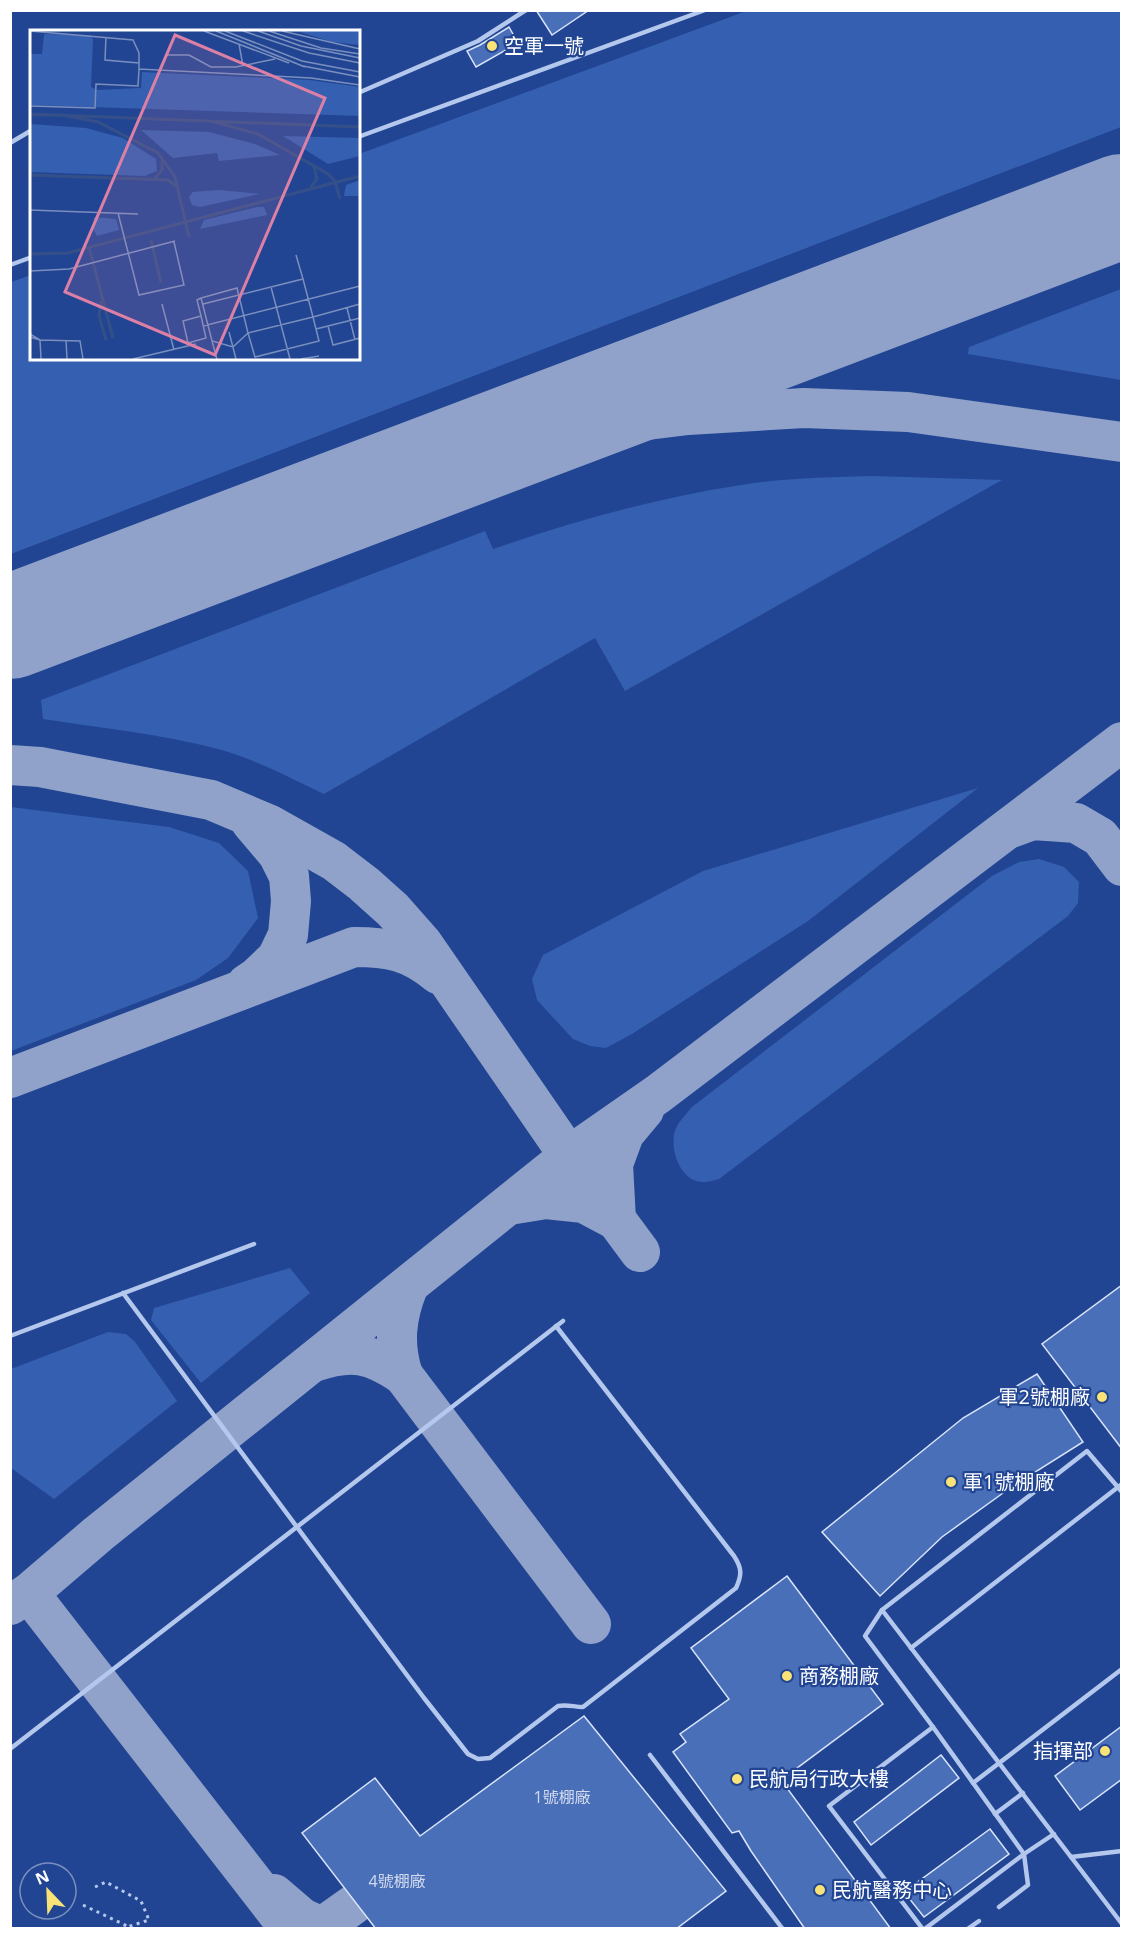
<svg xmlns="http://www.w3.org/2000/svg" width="1132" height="1939" font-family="'Open Sans','Noto Sans TC',sans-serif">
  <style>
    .green { fill: #355fb0 }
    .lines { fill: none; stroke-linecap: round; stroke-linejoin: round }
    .taxiway { stroke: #90a2c9; stroke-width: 40 }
    .runway { stroke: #90a2c9; stroke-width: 104 }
    .building { fill: #4a6fb9; stroke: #d9e4fa; stroke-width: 1.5 }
    .path { stroke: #b4c7ed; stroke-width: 3; stroke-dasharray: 3 4.5; stroke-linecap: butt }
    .lane { stroke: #b4c7ed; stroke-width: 4.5 }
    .path-bridge { stroke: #b4c7ed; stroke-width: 3; stroke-dasharray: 3 4.5; stroke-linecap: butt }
    .poi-dot { fill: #f9e376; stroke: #214593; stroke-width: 2 }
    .labels { text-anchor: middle; stroke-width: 4.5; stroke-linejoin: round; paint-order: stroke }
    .number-label { font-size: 16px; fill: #d2dbee }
    .poi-label { font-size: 20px; fill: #fff; stroke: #214593; text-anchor: start }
    .inset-river { fill: none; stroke: #355089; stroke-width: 3 }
    .inset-road { fill: none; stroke: #7a8fbe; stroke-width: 1.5 }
    .view { fill: #dd80a5; fill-opacity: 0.15; stroke: #dd80a5; stroke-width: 3 }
    .inset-edge { fill: none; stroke: #fff; stroke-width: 3 }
  </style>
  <rect width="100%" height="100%" fill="#214593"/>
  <g class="green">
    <path d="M749 10 1121 11V127L11 554V282L31 275 32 358H358L359 154Z"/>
    <path d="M1121 289V380L968 354 969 347Z"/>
    <path d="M874 476 1002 480 625 691 595 638 324 794C290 778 255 759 218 749 161 734 101 728 43 719L41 700 485 531 493 549C574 521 656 498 741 485 785 478 829 477 874 476Z"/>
    <path d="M978 788 808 921 632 1034 606 1048 590 1046 573 1039 537 1000 532 979 543 955 703 871Z"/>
    <path d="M11 807 169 827 219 843 248 871 258 918 228 958 196 980 11 1051Z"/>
    <path d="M1039 859 1064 867 1079 882 1078 903 1068 916 719 1179C714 1180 709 1182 704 1182 679 1183 667 1144 677 1126 681 1119 687 1113 692 1107L992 876 1019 862Z"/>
    <path d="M290 1268 310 1293 201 1383 151 1320 154 1308Z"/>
    <path d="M108 1332 126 1334 135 1342 177 1401 54 1499 11 1468V1369Z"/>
  </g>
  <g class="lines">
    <g class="taxiway">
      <path d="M468 454 591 427 688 415 804 408 908 412 1122 442"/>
      <path d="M10 765 40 767 211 800 270 825 334 861 364 884 393 910 423 944 569 1156 640 1252"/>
      <path d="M1011 828 1033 820 1076 823 1100 837 1122 866"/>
      <path d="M247 984 256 978 277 958 288 935 291 901 289 876 278 854 251 822"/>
      <path d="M10 1078 354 947C389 947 410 951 438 974"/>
      <path d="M509 1205 546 1199 584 1203 616 1220"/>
      <path d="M616 1220 613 1164 624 1134 644 1110"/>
      <path d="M314 1362C351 1349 371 1353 403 1375 393 1344 396 1317 408 1287"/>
      <path d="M403 1375 591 1624"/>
      <path d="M29 1593 289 1928"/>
      <path d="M10 1605 29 1593 98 1534 569 1156 658 1094 1122 742"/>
      <path d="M274 1894 302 1918 322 1927 353 1905"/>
    </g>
    <path class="runway" d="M10 627 1122 206"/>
  </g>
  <g class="building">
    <path d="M536 10H589L552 35Z"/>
    <path d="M509 27 518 43 476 67 467 51 480 45Z"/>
    <path d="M1122 1285V1449L1042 1344Z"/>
    <path d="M1037 1374 1083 1442 1010 1488 942 1537 880 1596 822 1532 963 1418Z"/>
    <path d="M787 1576 883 1704 781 1780 891 1929H805L751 1851 739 1831 732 1833 673 1752 686 1742 680 1734 729 1699 691 1648Z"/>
    <path d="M584 1716 726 1891 676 1929H376L302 1833 375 1778 420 1836Z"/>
    <path d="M1122 1726V1779L1080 1810 1055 1776Z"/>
    <path d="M941 1755 959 1778 871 1845 854 1822Z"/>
    <path d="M990 1829 1009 1854 924 1917 904 1892Z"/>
  </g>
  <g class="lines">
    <path class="path" d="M83 1905 129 1927"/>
    <g class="lane">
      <path d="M358 93 478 41 526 10"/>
      <path d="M358 137 705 10"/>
      <path d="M10 143 32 130"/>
      <path d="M10 265 32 257"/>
      <path d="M123 1293 424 1698 468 1754 478 1759 490 1758 558 1706C567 1704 574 1707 583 1707L736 1588C742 1575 742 1568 734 1556L556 1326"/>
      <path d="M10 1336 254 1244"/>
      <path d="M1122 1492 1087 1451 882 1610 1071 1857 1122 1851"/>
      <path d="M882 1610 865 1636 933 1727"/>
      <path d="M911 1648 1122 1484"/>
      <path d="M10 1749 563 1321"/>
      <path d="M650 1755 782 1928"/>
      <path d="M973 1783 1122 1669"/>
      <path d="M995 1814 1023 1793"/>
      <path d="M1071 1857 1122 1924"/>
      <path d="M999 1907 1028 1885 1024 1854 1054 1834"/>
      <path d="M922 1928 829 1806 933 1727 1024 1854 926 1928"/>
      <path d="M969 1928 979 1921"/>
    </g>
    <path class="path-bridge" d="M95 1887 106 1882 141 1901 149 1920 124 1928"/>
  </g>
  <g class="poi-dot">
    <circle cx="492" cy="46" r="6"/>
    <circle cx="1102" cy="1397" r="6"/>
    <circle cx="951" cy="1482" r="6"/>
    <circle cx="787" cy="1676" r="6"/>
    <circle cx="1105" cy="1751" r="6"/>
    <circle cx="737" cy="1779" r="6"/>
    <circle cx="820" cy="1890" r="6"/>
  </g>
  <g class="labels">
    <g class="number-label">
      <text x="562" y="1803">1號棚廠</text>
      <text x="397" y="1887">4號棚廠</text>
    </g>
    <g class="poi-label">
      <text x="504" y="53">空軍一號</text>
      <text x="1090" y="1404" text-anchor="end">軍2號棚廠</text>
      <text x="963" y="1489">軍1號棚廠</text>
      <text x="799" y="1683">商務棚廠</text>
      <text x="1093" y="1758" text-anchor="end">指揮部</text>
      <text x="749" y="1786">民航局行政大樓</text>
      <text x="832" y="1897">民航醫務中心</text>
    </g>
  </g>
  <g transform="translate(30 30)">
    <rect width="330" height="330" fill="#214593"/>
    <path d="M267 1H330V15L302 12ZM14 4 60 5 63 9 61 57 67 60 111 58 112 42 280 50 330 57V86L0 75V24H12ZM0 94 56 98 93 108 126 129 127 141 115 146 0 142ZM111 100 179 102 225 114 250 125 189 131 187 123 143 128ZM253 106 330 108V126L298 134ZM330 150V166H314L316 155ZM189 160 230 164 170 177 162 175 159 167 163 162ZM227 177H234L237 185 170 199 174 190ZM64 187 86 189 89 200 67 206 63 199Z" fill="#355fb0"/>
    <path class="inset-river" d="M0 84 330 97M0 85H32L68 92 128 123 145 147 159 207M181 91 228 104 298 144 305 151 310 169M0 145 138 150 147 157M124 149 132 140V128M281 157 287 149 284 137M121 210 131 253M59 217 83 308M0 224 38 223 330 146M71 271 69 286 76 310"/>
    <path class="inset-road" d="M0 1 103 10 109 23V39M174 1 259 33M186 1 275 37M195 1 272 31 330 42M213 1 279 23 330 33M228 1 271 16 330 28M239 1 291 18 330 24M252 1 330 19M76 7 75 30 109 33M209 14 213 36M135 25H159L181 37H206L245 29M273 36 330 47M0 76 65 78 66 54 108 56 109 39 281 48 330 55M0 180 108 184M88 183 109 265 154 255 144 212M266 225 273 249M0 241 39 239 145 211M241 257 260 329M207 258 218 303 203 317 182 311 171 268ZM171 268 167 270 171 286M132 274 144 320M173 274 273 249 283 287 289 311 225 327 218 303 283 287 330 274M317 278 325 310M171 286 176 308 158 313 153 291ZM173 296 330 256M298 296 303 315 330 308M286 299 330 288M199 302 206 329M0 304 10 310 50 311 53 329M0 307 10 310 11 329M36 310 37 329M182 311 187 329M103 329 166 314M271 329 289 326"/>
    <path class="view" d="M145 5 295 68 185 325 35 262Z"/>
    <rect width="330" height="330" class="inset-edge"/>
  </g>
  <rect width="1132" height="1939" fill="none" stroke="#ffffff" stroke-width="24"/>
  <g transform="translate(48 1891) rotate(337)"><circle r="28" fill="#214593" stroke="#7a8fbe" stroke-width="1.5"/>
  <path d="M0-4.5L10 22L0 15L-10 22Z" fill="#f9e376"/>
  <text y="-9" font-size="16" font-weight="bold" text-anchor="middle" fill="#ffffff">N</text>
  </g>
</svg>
